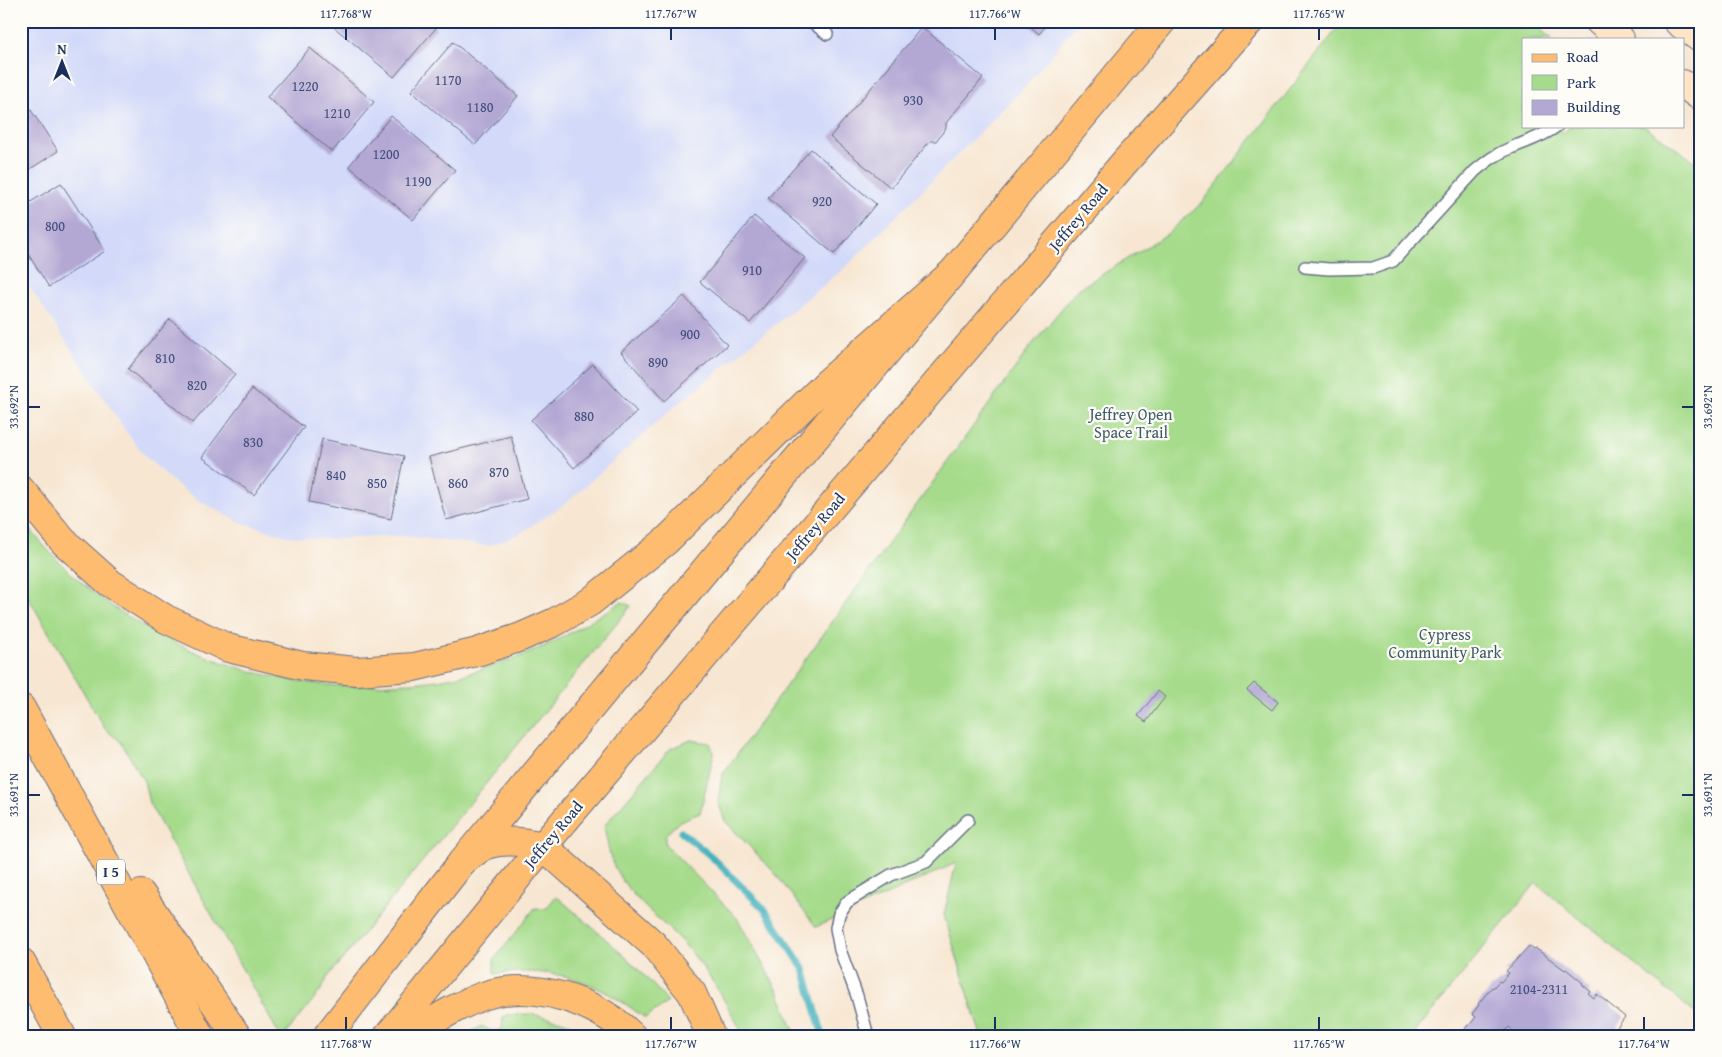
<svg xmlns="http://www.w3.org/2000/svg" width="1722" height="1057" font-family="'Gentium Book Plus',serif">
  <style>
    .built { fill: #d2d9f9 }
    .green { fill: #a6db8b; stroke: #608574 }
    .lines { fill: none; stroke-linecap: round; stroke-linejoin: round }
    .stream { stroke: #42b1bd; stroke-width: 7 }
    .building { fill: #b3a7d4 }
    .lane-casing { stroke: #686f86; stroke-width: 14 }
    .secondary-casing { stroke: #686f86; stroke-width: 30 }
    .primary-casing { stroke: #686f86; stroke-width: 30 }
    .highway-casing { stroke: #686f86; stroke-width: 30 }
    .lane { stroke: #fff; stroke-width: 11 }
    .secondary { stroke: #ffe4c6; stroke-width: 28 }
    .primary { stroke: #febc71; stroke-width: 28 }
    .highway { stroke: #febc71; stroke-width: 28 }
    .ticks { fill: none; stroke: #1b2f5e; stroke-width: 2 }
    .labels { text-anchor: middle; stroke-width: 4.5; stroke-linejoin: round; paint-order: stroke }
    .number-label { font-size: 14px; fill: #414d7c }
    .shield { fill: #fdfcf7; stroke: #5f6c8c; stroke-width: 1 }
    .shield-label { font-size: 15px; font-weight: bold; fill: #1b2f5e }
    .street-label { font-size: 16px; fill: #1b2f5e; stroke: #fdfcf7 }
    .park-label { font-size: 16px; fill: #3e5a69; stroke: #fdfcf7 }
    .neatline { fill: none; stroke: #1b2f5e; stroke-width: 2 }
    .ticks-label { font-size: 12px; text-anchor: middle; fill: #1b2f5e }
  </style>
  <rect width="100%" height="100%" fill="#fdfcf7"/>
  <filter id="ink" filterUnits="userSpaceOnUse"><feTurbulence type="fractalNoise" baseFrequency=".02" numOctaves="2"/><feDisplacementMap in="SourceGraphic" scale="10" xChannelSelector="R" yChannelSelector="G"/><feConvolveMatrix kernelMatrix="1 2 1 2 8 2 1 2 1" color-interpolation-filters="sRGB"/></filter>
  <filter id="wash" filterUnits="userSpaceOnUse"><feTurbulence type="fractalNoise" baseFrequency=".0096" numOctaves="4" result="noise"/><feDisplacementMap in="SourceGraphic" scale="20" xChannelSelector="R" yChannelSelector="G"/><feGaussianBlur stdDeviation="1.12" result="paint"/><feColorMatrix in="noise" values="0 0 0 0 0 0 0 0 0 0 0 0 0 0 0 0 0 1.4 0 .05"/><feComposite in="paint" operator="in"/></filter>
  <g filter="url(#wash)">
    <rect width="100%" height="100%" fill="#f7e6d1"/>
    <path class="built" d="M21 21H1080L1021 91 846 267 674 407 565 504 519 534 489 546 404 536 331 539 286 536 237 521 198 500 172 481 146 457 125 430 21 274Z"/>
    <g class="green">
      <path d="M1343 21H1530L1552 39H1523V126H1559L1563 134 1570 126H1644L1701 166V1018L1536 883 1412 1036H981L944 915 956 863 816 927 774 872 725 821 718 802 722 775 1031 346 1077 290 1167 234 1202 203Z"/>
      <path d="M21 517C90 614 213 676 330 685 352 687 373 685 394 684 414 683 435 681 454 677 483 670 513 660 540 648 567 637 597 616 622 602L631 606 327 978 322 989 284 1036H280L149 803 144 781 121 742 105 729 21 585Z"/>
      <path d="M691 740 710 743 714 753 700 813 680 821 665 835V844L737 918 778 991 796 1036H744C726 1003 709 971 683 943 661 919 632 900 616 870 609 857 607 840 604 826L670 749Z"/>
      <path d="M556 896C595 930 635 962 668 1002L645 1018C596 981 557 966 494 974V960L535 908 546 909Z"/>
      <path d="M530 1014C553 1018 574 1023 595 1036H463L482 1026C489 1031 494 1032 502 1029L503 1017 507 1015Z"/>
    </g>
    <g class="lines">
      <path class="stream" d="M681 832 712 857 765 910 804 969 823 1036"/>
    </g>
    <g id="blocks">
      <g class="building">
        <path d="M331 21H429L436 28 394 77 329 23Z"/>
        <path d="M1024 21H1050L1039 34Z"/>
        <path d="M922 27 983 78 946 123V128L936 141H930L891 188 830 137Z"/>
        <path d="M453 42 518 96 475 145 411 91Z"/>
        <path d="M310 48 374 102 332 152 267 97Z"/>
        <path d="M21 95 58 151 21 175Z"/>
        <path d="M391 116 455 170 413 220 349 166Z"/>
        <path d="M811 149 876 204 834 254 768 198Z"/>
        <path d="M61 183 105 251 49 287 21 243V208Z"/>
        <path d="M754 216 805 258 750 323 700 282Z"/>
        <path d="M684 296 727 345 664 401 621 352Z"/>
        <path d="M170 319 235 374 193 423 128 369Z"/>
        <path d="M593 364 637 412 574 468 531 420Z"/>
        <path d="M252 389 304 427 254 495 202 457Z"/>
        <path d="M511 436 527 499 446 520 429 457Z"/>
        <path d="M322 439 404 456 391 519 309 502Z"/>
        <path d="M1254 683 1278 702 1272 710 1247 690Z"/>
        <path d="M1158 691 1165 697 1146 722 1138 716Z"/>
        <path d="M1529 946 1534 950 1535 948 1565 970 1566 969 1583 983 1582 984 1590 991 1588 993 1594 998 1597 994 1625 1017 1611 1036H1519L1509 1027 1501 1036H1456L1460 1031 1462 1033 1468 1025 1469 1026 1476 1017 1472 1014 1479 1005 1478 1004 1492 987 1493 988 1499 981 1501 982 1509 973 1506 971Z"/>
      </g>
    </g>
  </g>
  <g filter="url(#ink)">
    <use href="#blocks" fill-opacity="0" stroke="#686f86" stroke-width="1"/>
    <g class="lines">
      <defs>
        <g id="lane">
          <path d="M811 21 827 34"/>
          <path d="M1305 267 1329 269 1373 268 1393 261 1475 171C1486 162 1497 153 1511 148 1527 141 1543 137 1557 126"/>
          <path d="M868 1036 857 996 840 950 836 928 839 914 847 902 891 875 926 862 968 820"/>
        </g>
        <g id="secondary">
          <path d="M1599 21 1620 39"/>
          <path d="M1677 21 1701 39"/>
          <path d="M1683 84 1701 97"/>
        </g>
        <g id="primary">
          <path d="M327 1036 462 862 1162 21"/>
          <path d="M388 1036 543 846 1124 163 1250 21"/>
        </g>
        <g id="highway">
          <path d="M21 490 63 541 110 583 166 619 228 648 303 666 357 671 414 667 477 652 521 637 555 622 590 602 666 541 827 383 951 274"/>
          <path d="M21 708 200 1036"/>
          <path d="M462 862C470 856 480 847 489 844 506 839 526 842 543 846L654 945 692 993 711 1036"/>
          <path d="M141 894 237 1036"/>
          <path d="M21 962 62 1036"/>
          <path d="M408 1036C433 1021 456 1006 483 996 532 979 597 1001 632 1036"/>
        </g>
      </defs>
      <use href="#lane" class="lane-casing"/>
      <use href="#secondary" class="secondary-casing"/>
      <use href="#primary" class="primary-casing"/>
      <use href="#highway" class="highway-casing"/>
      <use href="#lane" class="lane"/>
      <use href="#secondary" class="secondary"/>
      <use href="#primary" class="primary"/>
      <use href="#highway" class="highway"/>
    </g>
  </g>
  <path class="ticks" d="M346 28V40M671 28V40M995 28V40M1319 28V40M28 407H40M1682 407H1694M28 795H40M1682 795H1694M346 1017V1030M671 1017V1030M995 1017V1030M1319 1017V1030M1644 1017V1030"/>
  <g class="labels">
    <g class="number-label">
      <text x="448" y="85">1170</text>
      <text x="305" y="91">1220</text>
      <text x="913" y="105">930</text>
      <text x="480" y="112">1180</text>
      <text x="337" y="118">1210</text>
      <text x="386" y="159">1200</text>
      <text x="418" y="186">1190</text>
      <text x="822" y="206">920</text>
      <text x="55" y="231">800</text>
      <text x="752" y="275">910</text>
      <text x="690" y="339">900</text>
      <text x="165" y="363">810</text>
      <text x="658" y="367">890</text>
      <text x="197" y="390">820</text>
      <text x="584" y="421">880</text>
      <text x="253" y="447">830</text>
      <text x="499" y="477">870</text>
      <text x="336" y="480">840</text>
      <text x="377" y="488">850</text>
      <text x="458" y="488">860</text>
      <text x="1539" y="994">2104-2311</text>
    </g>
    <rect class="shield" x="97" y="859.5" width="28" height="25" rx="4"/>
    <g class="shield-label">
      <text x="111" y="877">I 5</text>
    </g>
    <g class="street-label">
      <text transform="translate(1078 217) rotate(-50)" y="6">Jeffrey Road</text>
      <text transform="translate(815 526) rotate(-50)" y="6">Jeffrey Road</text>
      <text transform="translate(553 834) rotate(-50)" y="6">Jeffrey Road</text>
    </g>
    <g class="park-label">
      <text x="1131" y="420">Jeffrey Open<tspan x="1131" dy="18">Space Trail</tspan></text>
      <text x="1445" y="640">Cypress<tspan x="1445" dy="18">Community Park</tspan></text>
    </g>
  </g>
  <rect width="1722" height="1057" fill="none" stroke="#fdfcf7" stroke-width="55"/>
  <rect x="1522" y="38" width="162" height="90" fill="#fdfcf7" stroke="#a3aaba"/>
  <rect x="1532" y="54" width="25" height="8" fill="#febc71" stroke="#a3aaba"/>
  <text x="1567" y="62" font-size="15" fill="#1b2f5e">Road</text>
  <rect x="1532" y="75" width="25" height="15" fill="#a6db8b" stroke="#a3aaba"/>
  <text x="1567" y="88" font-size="15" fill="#1b2f5e">Park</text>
  <rect x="1532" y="100" width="25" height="15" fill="#b3a7d4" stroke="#a3aaba"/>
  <text x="1567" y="112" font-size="15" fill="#1b2f5e">Building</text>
  <g transform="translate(62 62)" stroke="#fdfcf7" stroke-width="4" paint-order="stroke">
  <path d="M0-4L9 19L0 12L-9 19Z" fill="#1b2f5e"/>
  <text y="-8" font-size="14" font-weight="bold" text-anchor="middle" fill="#1b2f5e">N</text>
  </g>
  <rect x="28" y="28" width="1666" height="1002" class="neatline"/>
  <g class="ticks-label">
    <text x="346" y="18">117.768°W</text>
    <text x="671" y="18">117.767°W</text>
    <text x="995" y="18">117.766°W</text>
    <text x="1319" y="18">117.765°W</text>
    <text transform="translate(14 407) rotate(-90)" y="4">33.692°N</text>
    <text transform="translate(1708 407) rotate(-90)" y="4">33.692°N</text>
    <text transform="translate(14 795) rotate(-90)" y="4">33.691°N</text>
    <text transform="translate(1708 795) rotate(-90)" y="4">33.691°N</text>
    <text x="346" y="1048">117.768°W</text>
    <text x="671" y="1048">117.767°W</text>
    <text x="995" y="1048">117.766°W</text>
    <text x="1319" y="1048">117.765°W</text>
    <text x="1644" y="1048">117.764°W</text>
  </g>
</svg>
